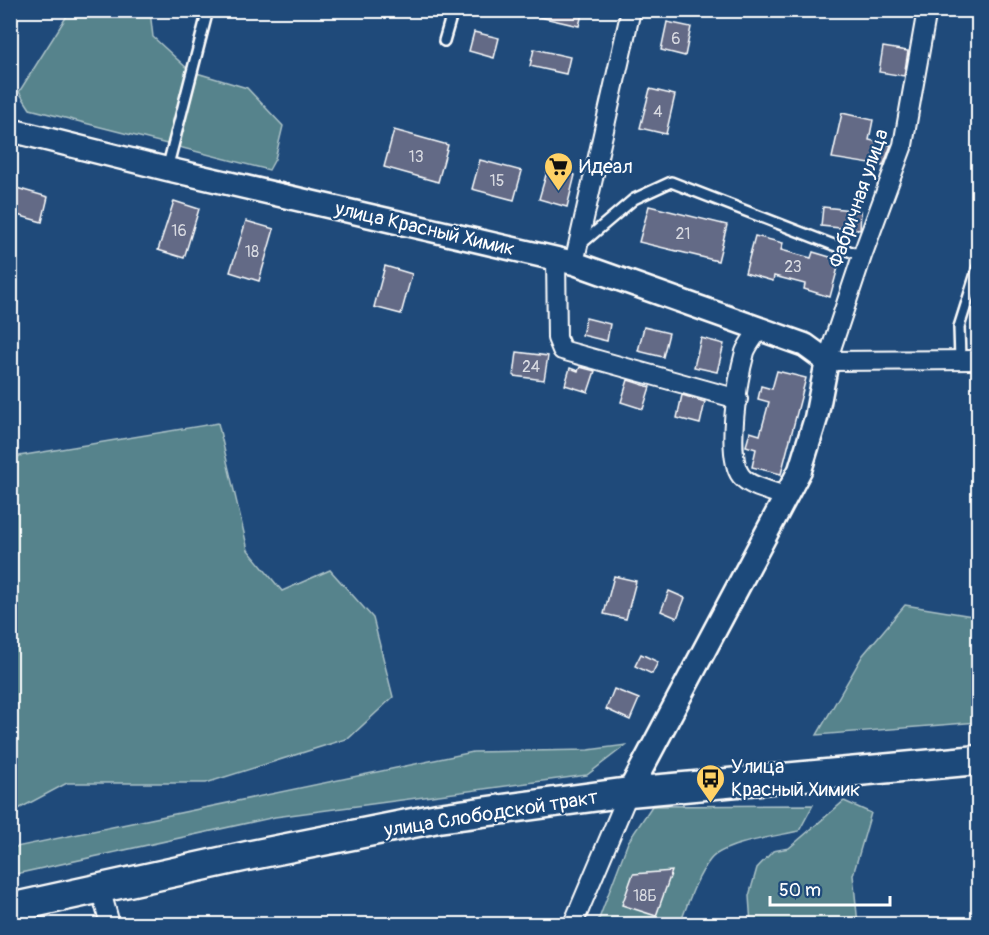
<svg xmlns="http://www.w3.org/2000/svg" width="989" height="935" font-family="Pangolin,sans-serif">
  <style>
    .green { fill: #56838c; stroke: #aac1c6; stroke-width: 1.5 }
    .building { fill: #636a86; stroke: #fff; stroke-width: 1.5 }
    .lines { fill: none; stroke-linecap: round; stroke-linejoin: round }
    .service-casing { stroke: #fff; stroke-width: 14 }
    .minor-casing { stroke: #fff; stroke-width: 22 }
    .tertiary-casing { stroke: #fff; stroke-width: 27 }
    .primary-casing { stroke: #fff; stroke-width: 33 }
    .service { stroke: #1f4a7a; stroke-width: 9 }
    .minor { stroke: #1f4a7a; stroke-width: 18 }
    .tertiary { stroke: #1f4a7a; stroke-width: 22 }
    .primary { stroke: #1f4a7a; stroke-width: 28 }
    .labels { text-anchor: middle; stroke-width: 4.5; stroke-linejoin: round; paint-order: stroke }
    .number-label { font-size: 16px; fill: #d8dae1 }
    .poi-label { font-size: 20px; fill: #fff; stroke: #1f4a7a; text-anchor: start }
    .street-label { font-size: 20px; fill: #fff; stroke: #1f4a7a }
  </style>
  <rect width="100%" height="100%" fill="#1f4a7a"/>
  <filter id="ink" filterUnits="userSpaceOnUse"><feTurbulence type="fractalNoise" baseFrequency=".0167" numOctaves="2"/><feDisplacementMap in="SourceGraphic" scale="12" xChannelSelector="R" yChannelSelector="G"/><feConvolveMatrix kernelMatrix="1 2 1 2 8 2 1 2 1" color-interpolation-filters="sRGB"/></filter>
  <g filter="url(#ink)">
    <g class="green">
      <path d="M70 11H150L153 37 190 71 247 88 283 126 275 159 269 170 30 109 19 92Z"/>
      <path d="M218 423 248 550 282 591 330 570 373 618 393 697 349 738 206 783H67L11 813V468L19 456Z"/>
      <path d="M905 605 978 617V722L817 735 863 655Z"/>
      <path d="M626 745 587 775 275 817 11 875V848L473 752 588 750Z"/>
      <path d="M844 801 871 813 853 875 858 924H751L749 896 757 868 773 851 789 848Z"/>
      <path d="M813 805 799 831C778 836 722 843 710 860 696 878 688 903 680 924H597L628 842 652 806Z"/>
    </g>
    <g class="building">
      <path d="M536 10H583L579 26 535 16Z"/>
      <path d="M667 22 691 27 685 56 661 50Z"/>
      <path d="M474 32 499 38 494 58 469 51Z"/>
      <path d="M883 47 908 51 904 76 879 72Z"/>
      <path d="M534 49 570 57 566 74 530 66Z"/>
      <path d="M650 89 675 95 666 134 640 128Z"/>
      <path d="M842 113 873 120 869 140 891 145 883 166 832 158Z"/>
      <path d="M394 130 448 145 438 182 384 167Z"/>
      <path d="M480 160 522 171 514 200 472 189Z"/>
      <path d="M548 168 575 175 567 207 539 199Z"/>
      <path d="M13 187 48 197 42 222 10 213Z"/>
      <path d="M174 201 199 209 184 258 158 250Z"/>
      <path d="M649 206 727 225 718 261 639 242Z"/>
      <path d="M823 207 861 211 860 230 821 226Z"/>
      <path d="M246 221 274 229 259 281 230 272Z"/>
      <path d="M755 236 783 243 781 250 811 258 813 252 840 260 830 297 804 289 805 284 774 276 773 281 745 273Z"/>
      <path d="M385 266 412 274 401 314 374 307Z"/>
      <path d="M586 318 610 324 607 341 582 335Z"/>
      <path d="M644 327 669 333 663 357 638 351Z"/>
      <path d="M701 338 724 344 717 372 694 367Z"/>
      <path d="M517 352 548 356 544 380 514 376Z"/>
      <path d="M580 367 595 371 588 392 565 385 570 368 578 371Z"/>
      <path d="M777 371 806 378 781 474 752 467 756 449 746 446 750 432 760 435 769 402 758 399 761 386 772 389Z"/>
      <path d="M628 380 650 387 643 409 621 402Z"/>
      <path d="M682 395 705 402 700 424 677 418Z"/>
      <path d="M614 576 636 581 626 619 604 614Z"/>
      <path d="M669 591 685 598 677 618 661 611Z"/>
      <path d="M641 654 658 662 652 674 635 666Z"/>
      <path d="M614 689 639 699 630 720 606 709Z"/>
      <path d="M672 871 656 916 622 905 633 874Z"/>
    </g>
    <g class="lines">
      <defs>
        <g id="service">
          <path d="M444 41 453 10"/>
          <path d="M167 169 208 10"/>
          <path d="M581 244 634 199 671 182 862 256"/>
          <path d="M960 360 959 327 978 267"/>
        </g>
        <g id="minor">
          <path d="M927 10 903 145 862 256 827 361 978 360"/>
          <path d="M556 258 557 338 562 350 738 399"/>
          <path d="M574 263 631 10"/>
          <path d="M760 328C755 336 748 344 745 352 738 377 725 456 741 476 751 488 773 491 787 497"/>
          <path d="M100 888 110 924"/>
          <path d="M573 924 629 792"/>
        </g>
        <path id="tertiary" d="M10 130 167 169 574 263 805 345 827 361 816 418 800 470 629 792"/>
        <path id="primary" d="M10 908 252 855 438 818 629 792 978 760"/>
      </defs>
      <use href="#service" class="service-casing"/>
      <use href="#minor" class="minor-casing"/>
      <use href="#tertiary" class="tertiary-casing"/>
      <use href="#primary" class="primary-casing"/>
      <use href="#service" class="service"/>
      <use href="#minor" class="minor"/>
      <use href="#tertiary" class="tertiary"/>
      <use href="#primary" class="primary"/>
    </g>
  </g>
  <defs>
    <symbol id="supermarket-pin" viewBox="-11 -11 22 30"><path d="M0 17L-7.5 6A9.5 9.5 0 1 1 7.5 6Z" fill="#ffd166" stroke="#1f4a7a"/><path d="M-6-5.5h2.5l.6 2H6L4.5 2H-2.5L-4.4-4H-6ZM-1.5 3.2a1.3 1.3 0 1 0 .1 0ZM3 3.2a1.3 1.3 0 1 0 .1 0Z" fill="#111"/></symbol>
    <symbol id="bus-pin" viewBox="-11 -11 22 30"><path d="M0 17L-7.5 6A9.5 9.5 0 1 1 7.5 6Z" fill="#ffd166" stroke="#1f4a7a"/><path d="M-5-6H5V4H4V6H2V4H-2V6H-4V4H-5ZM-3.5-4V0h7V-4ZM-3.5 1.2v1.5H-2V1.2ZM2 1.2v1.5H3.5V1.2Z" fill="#111"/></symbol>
  </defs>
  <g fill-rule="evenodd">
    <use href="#supermarket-pin" x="542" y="150" width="33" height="45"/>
    <use href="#bus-pin" x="694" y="762" width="33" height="45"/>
  </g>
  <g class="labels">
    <g class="number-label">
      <text x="676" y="44">6</text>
      <text x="658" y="117">4</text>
      <text x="416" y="162">13</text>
      <text x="497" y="186">15</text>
      <text x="179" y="236">16</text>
      <text x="683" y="239">21</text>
      <text x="252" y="257">18</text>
      <text x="793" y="272">23</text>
      <text x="531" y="372">24</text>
      <text x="645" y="901">18Б</text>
    </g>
    <g class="poi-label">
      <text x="579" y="173">Идеал</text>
      <text x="731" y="773">Улица<tspan x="731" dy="23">Красный Химик</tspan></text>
    </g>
    <g class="street-label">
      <text transform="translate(858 198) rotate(-71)" y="7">Фабричная улица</text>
      <text transform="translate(425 228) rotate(13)" y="7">улица Красный Химик</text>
      <text transform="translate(491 813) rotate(-9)" y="7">улица Слободской тракт</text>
    </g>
  </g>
  <rect width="989" height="935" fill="none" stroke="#1f4a7a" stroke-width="36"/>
  <rect x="18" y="18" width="953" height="899" fill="none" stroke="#fff" stroke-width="2" filter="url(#ink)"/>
  <path d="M770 896v9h120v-9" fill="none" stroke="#ffffff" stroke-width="3"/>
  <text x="779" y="896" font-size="18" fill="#ffffff" stroke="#1f4a7a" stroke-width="4.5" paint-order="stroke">50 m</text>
</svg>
